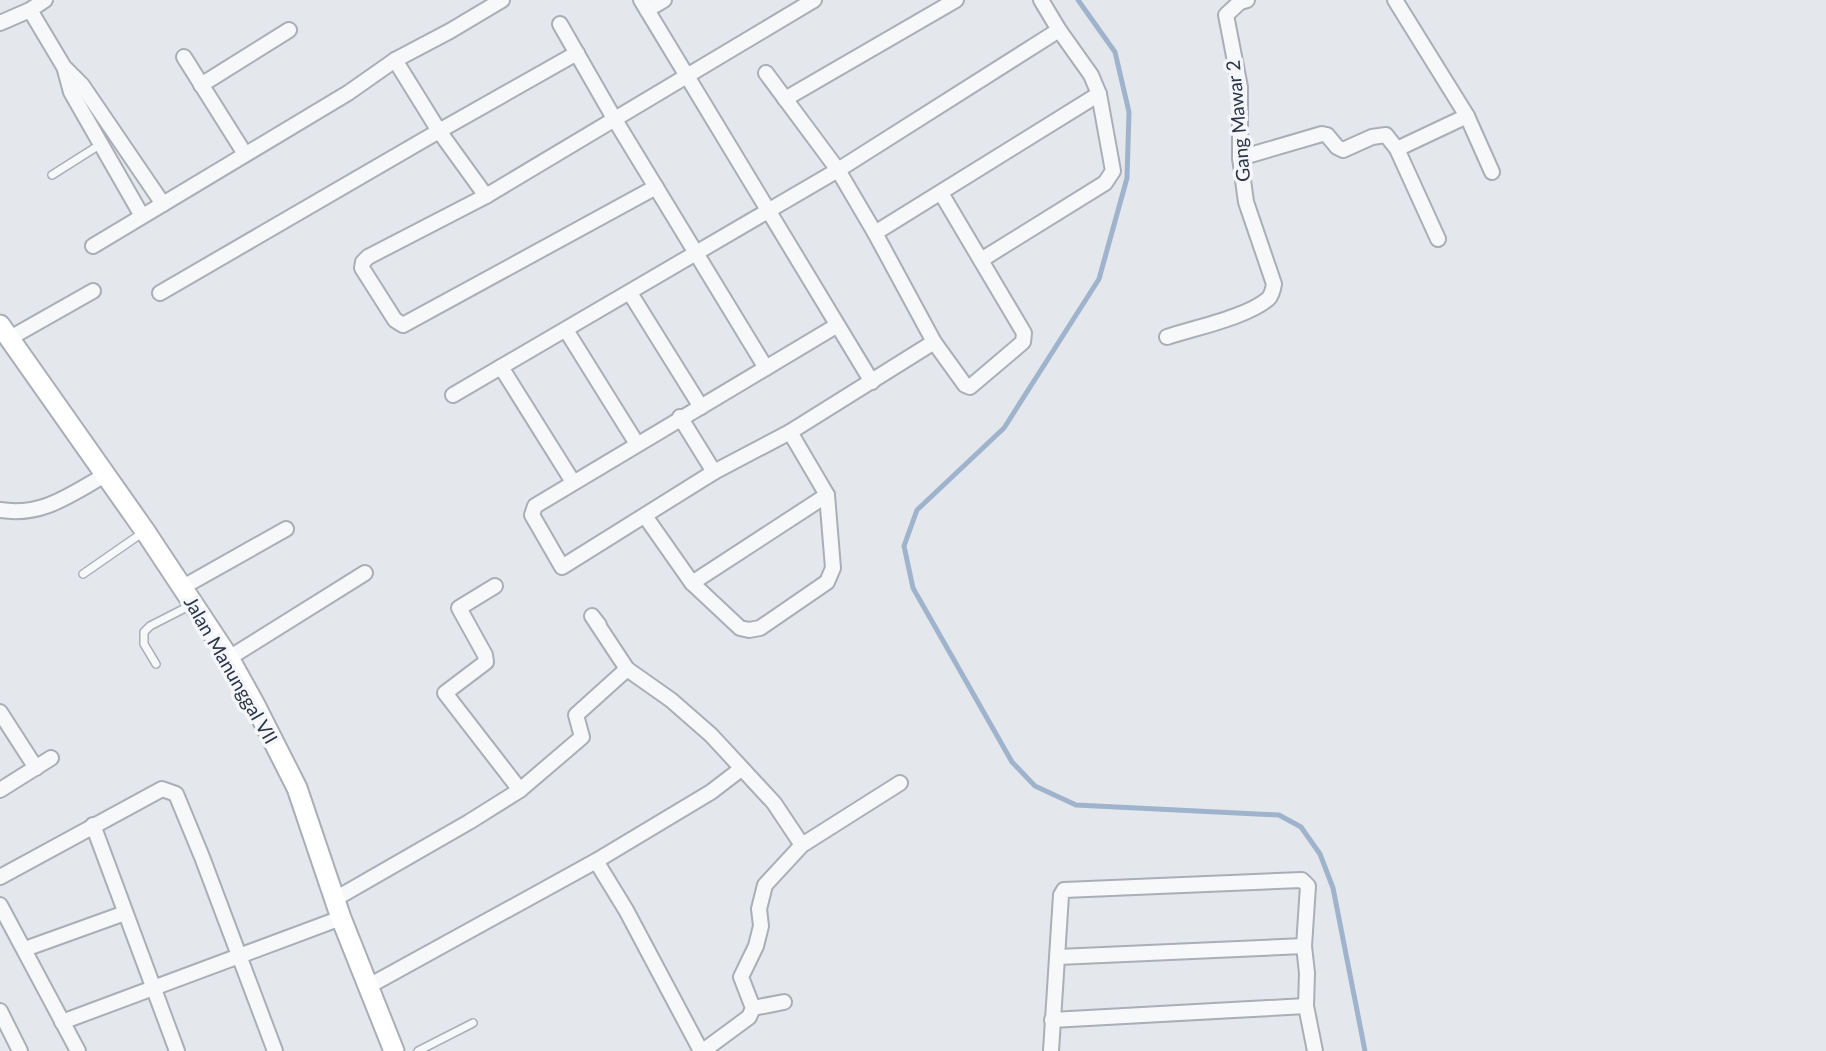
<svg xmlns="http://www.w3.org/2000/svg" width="1826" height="1051" font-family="Lato,sans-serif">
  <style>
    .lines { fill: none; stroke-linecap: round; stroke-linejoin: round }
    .stream { stroke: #9fb4cc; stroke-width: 5 }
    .lane-casing { stroke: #a9aeb7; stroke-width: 10 }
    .street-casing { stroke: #a9aeb7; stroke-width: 18 }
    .secondary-casing { stroke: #a9aeb7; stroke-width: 23 }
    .lane { stroke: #f7f8fa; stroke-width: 7 }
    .street { stroke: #f7f8fa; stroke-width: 14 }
    .secondary { stroke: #fff; stroke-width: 19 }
    .labels { text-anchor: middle; stroke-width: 7; stroke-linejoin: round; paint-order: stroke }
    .street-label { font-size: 19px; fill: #2b3445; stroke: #f4f6f9 }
  </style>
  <rect width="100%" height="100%" fill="#e4e7ec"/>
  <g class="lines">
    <path class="stream" d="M1078 0 1115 52 1129 112 1127 178 1099 279 1004 428 917 510 904 546 913 588 1012 762 1035 786 1076 805 1279 815 1301 827 1320 854 1333 888 1365 1051"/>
    <defs>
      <g id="lane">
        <path d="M52 175 101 144"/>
        <path d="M83 574 145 531"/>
        <path d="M156 664 144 644V632L150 626 193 604"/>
        <path d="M418 1051 473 1023"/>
      </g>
      <g id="street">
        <path d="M641 0 872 382"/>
        <path d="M1395 0 1467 116 1492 172"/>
        <path d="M30 10 64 67 82 85 163 204"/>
        <path d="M647 10 664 0"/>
        <path d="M0 23 30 10 45 0"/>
        <path d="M560 24 615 120 766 368"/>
        <path d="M184 57 245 154"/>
        <path d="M395 60 439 131 486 196"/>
        <path d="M65 70 71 92 142 216"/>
        <path d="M766 73 838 170 875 233 934 342 965 385 970 387 1023 342 1024 333 941 193"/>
        <path d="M201 85 289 30"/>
        <path d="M785 99 956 0"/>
        <path d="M1397 149 1467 116"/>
        <path d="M1240 158 1322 134 1327 135 1337 147 1343 150 1372 137 1386 135 1397 149 1438 239"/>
        <path d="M656 187 403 325 395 320 362 268 363 262 368 257 486 196 814 0"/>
        <path d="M875 233 1099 94"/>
        <path d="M93 246 348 93 395 60 450 31 502 0"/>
        <path d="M981 260 1105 183 1113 171 1099 94 1091 75 1059 30 1041 0"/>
        <path d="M160 293 439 131 577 53"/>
        <path d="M630 293 701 407"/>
        <path d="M836 326 535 506 532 515 562 567 714 472 790 432 934 342"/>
        <path d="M566 330 637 444"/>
        <path d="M1167 337C1194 328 1247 317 1268 299 1272 295 1273 290 1274 284L1246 202 1240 158V87L1226 15 1240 2 1247 0"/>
        <path d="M10 338 93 291"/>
        <path d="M501 367 573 482"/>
        <path d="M453 395 838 170 1059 30"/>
        <path d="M680 417 714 472"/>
        <path d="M0 510C43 517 71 494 107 474"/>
        <path d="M645 516 692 583 740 628 749 630 760 628 827 582 833 568 827 495 790 432"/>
        <path d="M692 583 827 495"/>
        <path d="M495 586 459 608 485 655 486 662 445 693 520 790"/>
        <path d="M183 587 286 529"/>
        <path d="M599 625 592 616 627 669 671 700 711 735 774 803 802 845"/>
        <path d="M229 658 365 573"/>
        <path d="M0 712 36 768"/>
        <path d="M0 790 51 758"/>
        <path d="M93 825 177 1051"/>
        <path d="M596 861 626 910 701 1051"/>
        <path d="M0 877 162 789 176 794 202 857 275 1051"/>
        <path d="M335 899 469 822 520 790 582 737 576 715 627 669"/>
        <path d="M0 905 78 1051"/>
        <path d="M25 949 125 913"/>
        <path d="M1058 957 1304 946"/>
        <path d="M367 987 596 861 711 792 741 769"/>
        <path d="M753 1008 784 1002"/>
        <path d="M0 1011 20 1051"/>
        <path d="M1052 1020 1306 1006"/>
        <path d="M62 1022 341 918"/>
        <path d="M703 1051 749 1017 753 1008 741 977 756 946 761 926 759 909 765 885 802 845 900 783"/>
        <path d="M1051 1051 1061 895 1064 890 1302 880 1308 886 1304 946 1307 973 1306 1006 1315 1051"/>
      </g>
      <path id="secondary" d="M0 325 145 531 229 658 254 703 297 788 341 918 394 1051"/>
    </defs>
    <use href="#lane" class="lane-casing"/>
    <use href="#street" class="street-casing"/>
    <use href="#secondary" class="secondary-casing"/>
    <use href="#lane" class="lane"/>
    <use href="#street" class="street"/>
    <use href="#secondary" class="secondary"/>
  </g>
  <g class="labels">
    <g class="street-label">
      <text transform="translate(1238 121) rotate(-95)" y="7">Gang Mawar 2</text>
      <text transform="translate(231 670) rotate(60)" y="7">Jalan Manunggal VII</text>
    </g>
  </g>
</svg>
